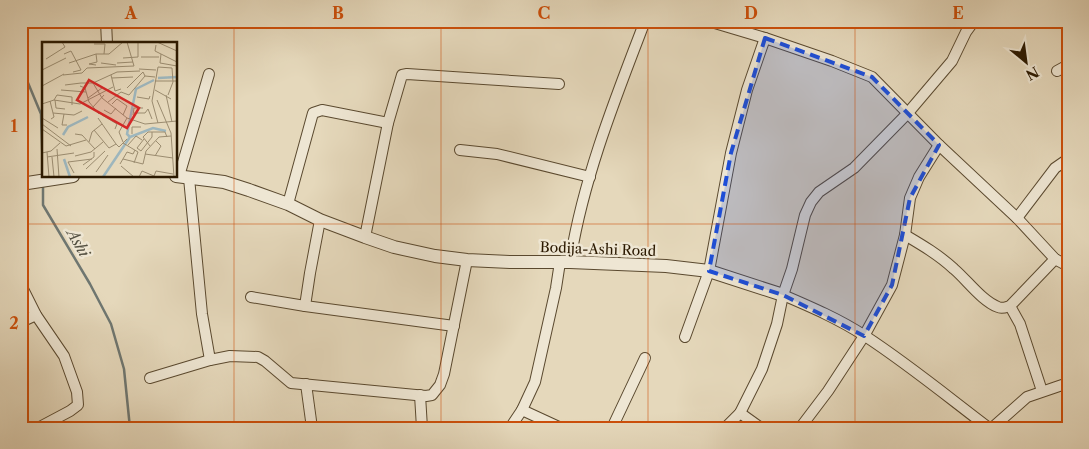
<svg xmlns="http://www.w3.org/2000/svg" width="1089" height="449" font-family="'Libre Caslon Text',serif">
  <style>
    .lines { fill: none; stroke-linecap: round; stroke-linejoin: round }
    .stream { stroke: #6f7771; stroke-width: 2.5 }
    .minor-casing { stroke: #5a492f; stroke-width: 12 }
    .tertiary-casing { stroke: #5a492f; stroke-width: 14 }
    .minor { stroke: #eee6d3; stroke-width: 10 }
    .tertiary { stroke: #eee6d3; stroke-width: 12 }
    .marked { fill: #1d4ed8; fill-opacity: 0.2; stroke: #1d4ed8; stroke-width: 4; stroke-dasharray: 10 6; stroke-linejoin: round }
    .grid { fill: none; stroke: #cc4f0a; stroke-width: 1; stroke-opacity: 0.55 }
    .labels { text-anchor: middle; stroke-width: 5; stroke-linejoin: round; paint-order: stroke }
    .street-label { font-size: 14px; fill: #2b1900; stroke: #eee6d3 }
    .water-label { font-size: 15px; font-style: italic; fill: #535042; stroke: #eee6d3 }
    .inset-river { fill: none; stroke: #9db6bd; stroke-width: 2.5 }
    .inset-road { fill: none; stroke: #9b8c70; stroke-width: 1 }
    .view { fill: #d62828; fill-opacity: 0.15; stroke: #d62828; stroke-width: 2.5 }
    .inset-edge { fill: none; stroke: #2b1900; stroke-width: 2.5 }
    .neatline { fill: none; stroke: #cc4f0a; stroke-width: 2 }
    .grid-label { font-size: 16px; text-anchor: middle; font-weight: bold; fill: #cc4f0a }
  </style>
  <rect width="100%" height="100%" fill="#e5d8bb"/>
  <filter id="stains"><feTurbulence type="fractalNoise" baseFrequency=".004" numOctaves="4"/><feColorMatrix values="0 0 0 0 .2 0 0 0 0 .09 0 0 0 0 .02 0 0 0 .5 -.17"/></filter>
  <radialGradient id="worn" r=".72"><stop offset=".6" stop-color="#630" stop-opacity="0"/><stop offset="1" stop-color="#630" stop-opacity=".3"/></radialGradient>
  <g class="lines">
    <g class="stream">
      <path d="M21 66 41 114 43 176"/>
      <path d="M43 184V205L90 284 111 324 124 369 130 428"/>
    </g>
    <defs>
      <g id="minor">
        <path d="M106 21 107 44"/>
        <path d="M708 21 765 38 832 61 872 77 939 145 1017 218 1055 259 1068 266"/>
        <path d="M1057 71 1068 65"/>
        <path d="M460 150 497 154 590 177"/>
        <path d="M179 176 209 74"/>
        <path d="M189 178 202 314 210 360 230 356 258 357 265 361 291 383 426 396 432 395 440 385 444 374 467 260"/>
        <path d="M288 204 313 113 322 110 388 123"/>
        <path d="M1017 218 1055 168 1068 159"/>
        <path d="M905 235C922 245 939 255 954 269 967 280 982 301 998 307 1002 309 1006 307 1010 306L1055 259"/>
        <path d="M365 237 388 123 402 75 407 74 559 84"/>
        <path d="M570 262C583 179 615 99 645 21"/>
        <path d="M21 285 36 315 64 356 77 392 78 405 70 411 38 428"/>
        <path d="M783 295C811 307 839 319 865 336 908 364 948 397 989 428"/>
        <path d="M251 297 305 306 454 326"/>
        <path d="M305 306 310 273 320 220"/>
        <path d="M1010 306 1020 324 1042 391"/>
        <path d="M21 322 36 315"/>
        <path d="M685 337 709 271 731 153 747 90 765 38"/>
        <path d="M150 378 210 360"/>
        <path d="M306 384 312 428"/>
        <path d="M420 395 422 428"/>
        <path d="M522 410 561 428"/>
        <path d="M740 413 761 428"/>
        <path d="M510 428 522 410 535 382 556 288 560 262"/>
        <path d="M612 428 645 358"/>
        <path d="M725 428 740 413 762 369 777 324 783 295 792 269 805 215 811 202 819 192 854 168 907 114 952 61 966 32 974 21"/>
        <path d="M800 428 828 391 864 336 892 285 905 235 910 198 919 177 939 145"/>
        <path d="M992 428 1027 397 1068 383"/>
      </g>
      <g id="tertiary">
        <path d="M176 176 224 182 249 190 288 204 320 220 365 237 394 247 435 256 467 260 510 262H570L666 266 709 271 783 295"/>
        <path d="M21 184 73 176"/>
      </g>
    </defs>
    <use href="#minor" class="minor-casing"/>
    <use href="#tertiary" class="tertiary-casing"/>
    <use href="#minor" class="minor"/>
    <use href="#tertiary" class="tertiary"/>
  </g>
  <path class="marked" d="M765 38 872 77 939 145 910 198 892 285 864 336 783 295 709 271 731 153Z"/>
  <path class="grid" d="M234 21V428M441 21V428M648 21V428M855 21V428M21 224H1068"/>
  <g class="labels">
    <g class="street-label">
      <text transform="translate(598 249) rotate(2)" y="5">Bodija-Ashi Road</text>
    </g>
    <g class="water-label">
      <text transform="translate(78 243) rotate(60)" y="5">Ashi</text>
    </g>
  </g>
  <g transform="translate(42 42)">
    <rect width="135" height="135" fill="#e5d8bb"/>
    <path class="inset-river" d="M116 36 135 35M112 38 94 47 85 92 88 95 111 86 124 89M21 93 26 85 46 75M22 117 28 135M61 135 88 95"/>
    <path class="inset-road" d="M115 0 135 9M52 2H63L62 12M114 3 113 9 135 20M22 12 29 9 39 28 31 30M54 12 55 20 47 22 54 23M119 12 118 21 135 24M99 15H117M81 16 96 15V0M4 17 23 5 20 0M27 21 54 12H67L81 0M59 21 74 23M75 21 91 20M97 27 114 28M0 28 24 16M21 33 40 31 45 26 92 24 85 0M69 33 73 49 79 47M70 36 91 35M113 39H135M39 41H51L75 30 98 29M51 41 60 56 85 76 103 82 135 79M23 43 39 41M0 44 22 32M38 44 43 46 47 60 57 72M85 46 101 30 103 34M19 48 44 50M113 48 129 57M124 53 130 80M95 55 107 57 108 54M46 56 60 46M12 58 15 53 30 55V63M13 58 14 66 23 67M115 58 129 91 132 135M8 59 12 75 9 77M66 60 79 50 87 53 103 34 113 35M0 62 12 58 38 62 71 45M70 62 75 57 85 64 81 73M51 65 62 53M62 68 69 72 74 66M11 71 32 73 40 69M92 71H103L106 67 110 77M22 72 20 83H25M60 73 75 82 73 87M91 73 92 66H101M0 76 16 86M56 76 74 102M116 81 110 59 116 25 130 26 131 40 126 53M0 82 29 104M0 87 24 104 44 98M52 88 67 106 74 102M33 92 40 93 53 107M90 92V85H99M102 97 95 106 99 109 110 95V90M47 100 50 90 60 82M81 100 77 90 85 76M81 101 96 110 92 121M74 102 77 105 85 97M86 103 94 94 100 98M108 104 101 95 106 90H123L125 95M15 107 17 135M5 110 7 135M0 111 9 109 18 101M103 112 131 116M33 114 49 110 61 100M113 114 119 104 114 99M5 115 32 111M10 115 12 135M81 117 101 122 104 109 117 95 129 94M78 122 85 110 91 112 93 108M41 123 52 115V110M79 124 92 135M44 127 63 109M54 130 66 113M32 131 26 120 50 117M97 135 100 129 112 134 114 129 131 132"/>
    <path class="view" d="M47 38 97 66 85 86 35 58Z"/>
    <rect width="135" height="135" class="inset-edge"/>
  </g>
  <rect width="1089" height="449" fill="none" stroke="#e5d8bb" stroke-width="55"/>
  <g transform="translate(1026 62) rotate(151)" stroke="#eee6d3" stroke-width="4" paint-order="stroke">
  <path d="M0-4L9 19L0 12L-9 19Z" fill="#2b1900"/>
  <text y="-8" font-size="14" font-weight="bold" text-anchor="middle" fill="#2b1900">N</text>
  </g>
  <rect x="28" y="28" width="1034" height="394" class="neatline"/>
  <g class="grid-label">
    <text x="131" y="19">A</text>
    <text x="338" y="19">B</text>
    <text x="544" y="19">C</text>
    <text x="751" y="19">D</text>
    <text x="958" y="19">E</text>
    <text x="14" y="132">1</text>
    <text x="14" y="329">2</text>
  </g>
  <rect width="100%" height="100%" filter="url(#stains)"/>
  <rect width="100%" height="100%" fill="url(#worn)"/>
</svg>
